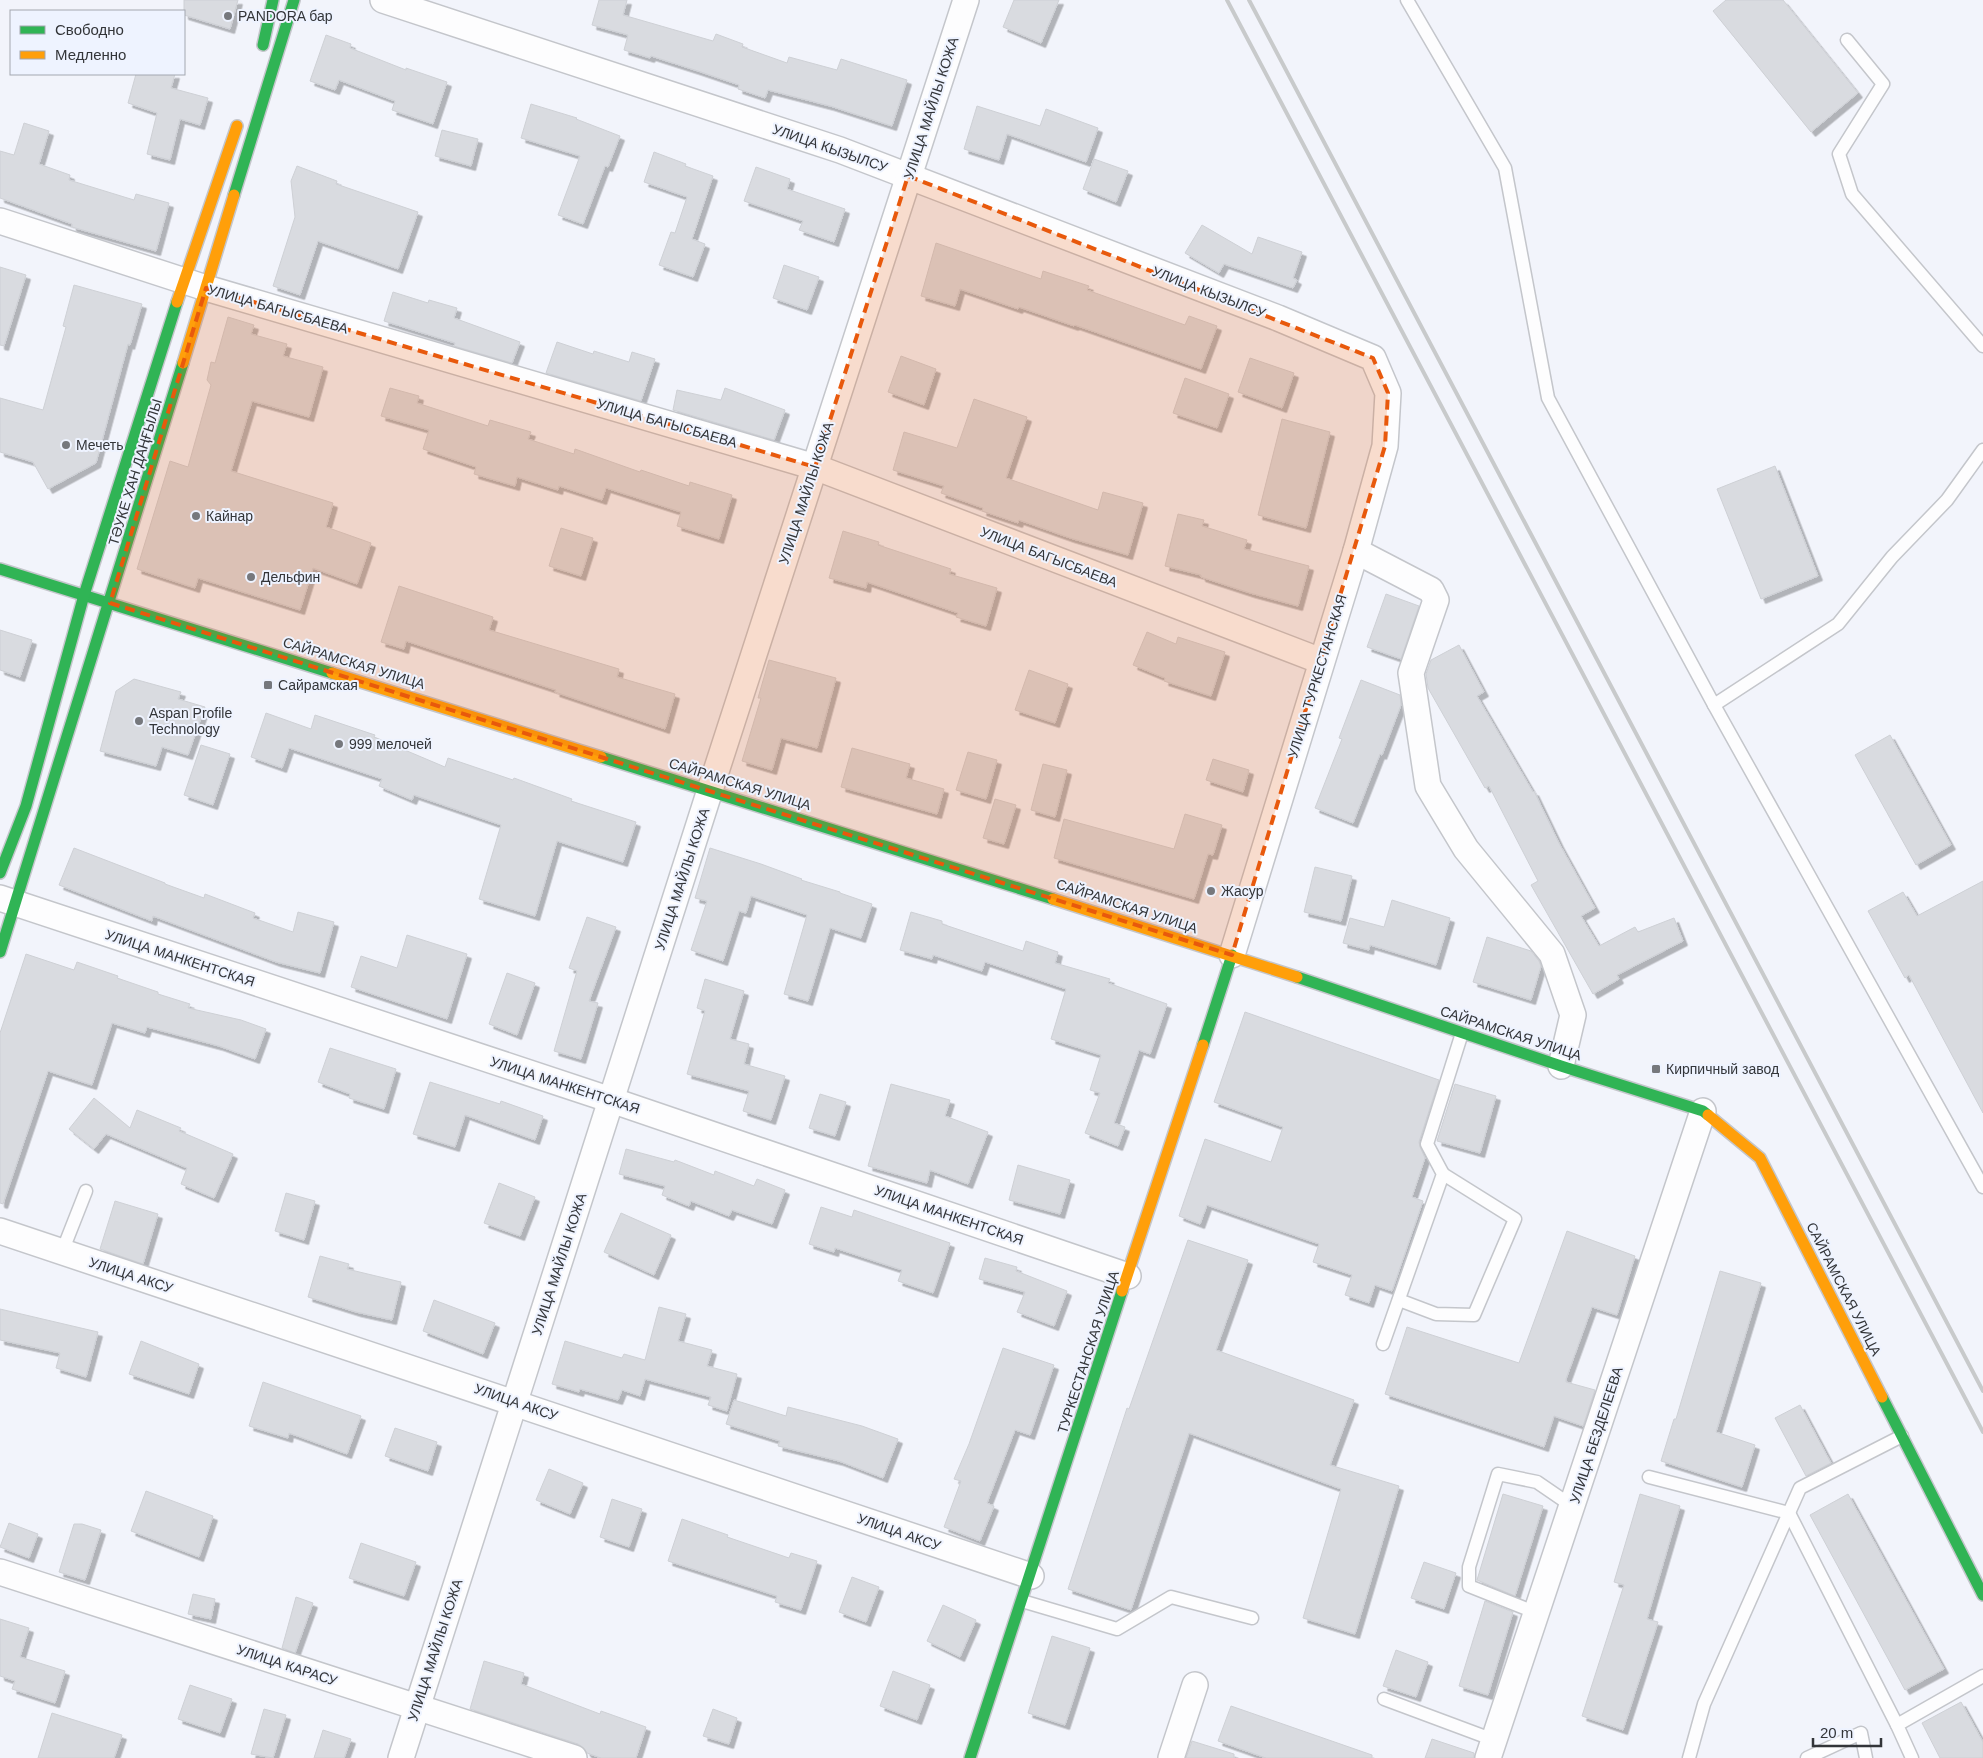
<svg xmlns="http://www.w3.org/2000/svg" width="1983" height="1758" font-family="Helvetica,sans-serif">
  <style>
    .building { fill: #d9dbe0; stroke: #ced0d5; filter: url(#shadow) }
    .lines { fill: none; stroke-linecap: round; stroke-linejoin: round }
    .lane-casing { stroke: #c4c6cb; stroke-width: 15 }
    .street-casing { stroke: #c4c6cb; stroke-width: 28 }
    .fast-casing { stroke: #c4c6cb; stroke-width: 14 }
    .slow-casing { stroke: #c4c6cb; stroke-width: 14 }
    .lane { stroke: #fdfdfe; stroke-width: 12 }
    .street { stroke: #fdfdfe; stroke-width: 25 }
    .fast { stroke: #30b455; stroke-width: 11 }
    .slow { stroke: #ff9f0a; stroke-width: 11 }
    .rail { stroke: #c8cacb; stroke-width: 4 }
    .marked { fill: #e8590c; fill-opacity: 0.2; stroke: #e8590c; stroke-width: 4; stroke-dasharray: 10 6; stroke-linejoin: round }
    .poi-dot { fill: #76787d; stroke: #eef3ff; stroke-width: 2 }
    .labels { text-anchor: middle; stroke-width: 4; stroke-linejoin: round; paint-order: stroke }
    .poi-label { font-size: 14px; fill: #333539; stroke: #eef3ff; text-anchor: start }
    .street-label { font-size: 14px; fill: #333539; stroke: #eef3ff }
  </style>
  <defs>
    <filter id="shadow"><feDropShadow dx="4.5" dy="4.5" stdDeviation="0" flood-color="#0004"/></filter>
  </defs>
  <rect width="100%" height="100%" fill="#f2f4fb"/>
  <g class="building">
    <path d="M184 0H238L230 29 184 15Z"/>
    <path d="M599 0H627L623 15 713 41 716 34 743 44 742 47 787 63 789 57 837 70 841 59 907 80 892 126 830 106 768 90 765 98 738 89 739 85 698 71 651 56 650 58 624 50 628 35 592 25Z"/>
    <path d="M1014 0H1059L1041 43 1003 27Z"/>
    <path d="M1726 0H1783L1858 93 1811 132 1713 11Z"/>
    <path d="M326 35 351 44 350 48 406 70V68L447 82 433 124 392 110 395 101 339 80 335 90 310 81Z"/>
    <path d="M136 74H175L171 88 208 98 200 125 180 119 170 160 147 154 157 113 128 103Z"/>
    <path d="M531 104 577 118 576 119 620 136 608 167 605 166 583 224 558 215 580 156 521 138Z"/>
    <path d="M977 106 1040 126 1046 109 1098 128 1086 162 1007 134 999 160 964 149Z"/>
    <path d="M24 123 49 131 39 164 70 175 69 180 134 200 136 194 169 203 156 251 72 227V224L0 198V151L14 155Z"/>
    <path d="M442 130 478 139 471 166 435 156Z"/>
    <path d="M654 152 686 164 685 166 713 176 692 239 705 244 693 277 659 265 671 232 675 233 687 197 644 182Z"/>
    <path d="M1094 159 1128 171 1116 202 1083 189Z"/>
    <path d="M297 166 337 181 336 184 418 212 398 269 318 241 300 295 273 286 295 217 291 181Z"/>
    <path d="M756 167 790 179 787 189 845 209 834 242 799 230 803 221 744 201Z"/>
    <path d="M1202 225 1252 254 1258 237 1302 252 1293 278 1297 280 1293 288 1224 264 1219 273 1185 253Z"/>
    <path d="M936 243 1041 279 1043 271 1089 286 1087 290 1185 325 1189 316 1217 326 1201 369 1075 325 1074 326 1019 307 1018 309 960 289 955 306 921 296Z"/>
    <path d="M784 265 819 277 807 310 773 298Z"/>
    <path d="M0 267 26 275 4 346 0 345Z"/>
    <path d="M74 285 142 304 130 345 128 344 96 463 48 489 33 462 0 452V398L43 410 66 327 63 326Z"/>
    <path d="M393 292 428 303 429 300 457 308 454 318 520 342 512 363 454 346 455 343 384 321Z"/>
    <path d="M228 317 254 325 251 334 287 344 283 356 323 367 309 417 252 401 231 471 333 503 326 527 371 543 357 584 313 568 300 610 198 578 195 588 137 569 170 461 188 467 211 385 207 380 211 362 215 363Z"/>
    <path d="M557 342 593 354 594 351 629 362 632 352 655 359 641 401 546 373Z"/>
    <path d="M901 356 936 369 924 405 888 392Z"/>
    <path d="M1250 358 1294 373 1282 408 1238 392Z"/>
    <path d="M1185 378 1229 394 1217 428 1173 413Z"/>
    <path d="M390 388 419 396 417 403 488 426 490 420 531 432 528 439 574 454 575 449 640 472 641 470 689 486 690 482 732 495 719 539 677 526 681 512 606 488 602 500 559 486 558 490 517 477 515 486 474 474 476 467 423 449 429 430 381 416Z"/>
    <path d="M725 388 785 410 774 440 673 410 677 390 721 400Z"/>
    <path d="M974 399 1027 417 1006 478 1098 510 1103 492 1143 503 1128 555 1070 538 1019 520 1018 523 982 511 983 508 941 493 944 486 893 470 904 432 957 448Z"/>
    <path d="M1282 419 1330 432 1306 528 1258 515Z"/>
    <path d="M1775 466 1818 576 1761 599 1717 489Z"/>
    <path d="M1178 514 1204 520 1202 526 1247 540 1244 549 1309 566 1298 606 1250 593 1201 577V575L1165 566Z"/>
    <path d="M561 528 593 538 581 576 549 566Z"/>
    <path d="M843 531 879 542 878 545 951 569 949 574 997 588 986 626 956 617 958 613 867 582 866 588 829 578Z"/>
    <path d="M399 586 493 617 489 630 619 669 617 677 675 694 665 729 555 692 556 690 406 641 404 649 381 642Z"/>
    <path d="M1386 594 1419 606 1401 659 1367 647Z"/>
    <path d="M0 630 32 640 20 677 0 670Z"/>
    <path d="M1147 632 1176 644 1178 637 1225 652 1211 696 1164 681 1165 678 1133 665Z"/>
    <path d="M1459 645 1484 692 1477 696 1533 792 1534 791 1559 843 1595 908 1581 916 1599 946 1635 927 1638 932 1674 918 1683 941 1617 975 1619 979 1593 994 1531 885 1538 881 1489 786 1485 788 1428 688 1426 674 1431 660Z"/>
    <path d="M769 660 836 678 817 748 781 738 772 770 742 761 761 698H758Z"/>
    <path d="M1029 670 1068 684 1055 723 1015 710Z"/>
    <path d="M134 679 181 692 178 699 205 707 188 755 162 747 156 766 100 751 116 691Z"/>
    <path d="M1361 680 1400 695 1401 705 1382 755 1380 754 1353 823 1315 808 1342 739 1339 738Z"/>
    <path d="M266 713 311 729 315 715 375 735 374 737 445 767 448 758 513 780 514 778 572 799 571 801 636 822 623 862 557 841 535 916 479 899 501 825 414 795 412 800 379 786 382 779 289 748 282 768 251 757Z"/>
    <path d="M1890 735 1951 845 1916 865 1855 755Z"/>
    <path d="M201 745 230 754 213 805 184 795Z"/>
    <path d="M852 748 910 764 906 778 944 789 937 814 841 787Z"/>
    <path d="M968 752 997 760 986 799 956 790Z"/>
    <path d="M1213 759 1249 770 1243 792 1206 780Z"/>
    <path d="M1043 764 1067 770 1055 817 1031 810Z"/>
    <path d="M995 799 1016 805 1004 844 983 838Z"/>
    <path d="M1185 814 1222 825 1213 855 1208 854 1194 899 1054 858 1064 819 1174 849Z"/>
    <path d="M74 848 165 883V884L204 898 205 894 255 913 253 918 293 932 298 912 334 922 320 973 276 962 153 916 152 921 59 885Z"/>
    <path d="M710 848 761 864 802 879 801 880 840 892V893L872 904 861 938 830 928 808 1001 784 994 807 915 751 896 746 913 739 911 723 961 691 950 707 901 695 898Z"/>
    <path d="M1315 867 1352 876 1341 921 1304 912Z"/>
    <path d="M1983 881V1113L1909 975 1905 978 1868 911 1903 892 1917 916Z"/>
    <path d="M1392 900 1450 918 1436 965 1370 945 1369 950 1343 943 1350 918 1384 927Z"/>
    <path d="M911 912 942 921V924L1023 951 1026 941 1058 952 1055 963 1110 979 1108 983 1167 1004 1150 1054 1139 1050 1114 1123 1125 1127 1118 1146 1085 1133 1100 1093 1090 1090 1101 1055 1051 1039 1066 989 985 962 982 971 933 955 932 959 900 950Z"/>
    <path d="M587 917 616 927 589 1001 598 1003 581 1059 554 1051 577 971 569 968Z"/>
    <path d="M407 935 467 954 447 1019 351 987 361 956 397 968Z"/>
    <path d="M1487 937 1531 951 1539 961 1541 966 1531 1000 1473 982Z"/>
    <path d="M26 954 74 970 77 962 118 976 117 978 158 992V994L190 1004 188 1008 241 1020 266 1029 255 1059 219 1046 147 1027 145 1033 112 1023 92 1085 48 1071 3 1204 0 1203V1033Z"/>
    <path d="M507 973 535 983 517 1035 489 1024Z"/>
    <path d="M705 979 744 991 730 1039 749 1044 744 1064 785 1076 771 1120 743 1111 749 1091 687 1074 705 1011 697 1008Z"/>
    <path d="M1245 1012 1439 1080 1419 1142 1420 1147 1425 1158 1412 1197 1423 1201 1392 1291 1375 1285 1369 1303 1345 1295 1352 1275 1313 1262 1319 1244 1207 1205 1200 1224 1179 1216 1205 1139 1271 1162 1283 1127 1214 1102Z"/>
    <path d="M330 1048 396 1069 384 1109 349 1098 350 1094 318 1082Z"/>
    <path d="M430 1082 500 1104 501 1101 543 1116 535 1140 465 1115 455 1147 413 1134Z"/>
    <path d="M891 1084 950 1100 945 1116 988 1132 968 1184 930 1170 927 1183 868 1166Z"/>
    <path d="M1455 1084 1496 1096 1480 1153 1437 1141Z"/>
    <path d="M820 1094 846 1102 835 1136 809 1128Z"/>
    <path d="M94 1098 130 1128 137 1110 181 1128 179 1131 233 1154 214 1198 181 1184 187 1168 106 1134 94 1149 69 1129Z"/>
    <path d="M626 1149 674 1162 675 1160 714 1175 715 1171 754 1186 757 1179 785 1190 772 1224 732 1210 729 1216 691 1201 689 1206 662 1195 665 1186 619 1174Z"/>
    <path d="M1018 1165 1070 1180 1060 1214 1009 1200Z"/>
    <path d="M499 1183 535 1197 520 1236 484 1223Z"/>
    <path d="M286 1193 315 1201 304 1240 275 1231Z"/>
    <path d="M115 1201 158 1214 143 1264 100 1249Z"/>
    <path d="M821 1207 852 1217 854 1210 950 1243 933 1293 898 1281 902 1270 835 1248 834 1252 809 1244Z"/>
    <path d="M621 1213 671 1235 654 1275 604 1252Z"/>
    <path d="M1567 1231 1635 1256 1617 1315 1592 1307 1566 1379V1382L1595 1390 1583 1426 1554 1416 1544 1447 1385 1394 1407 1327 1519 1363Z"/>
    <path d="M1188 1240 1248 1260 1216 1350 1354 1400 1330 1465 1399 1486 1355 1634 1303 1618 1341 1489 1189 1433 1131 1610 1068 1589 1127 1408 1129 1409Z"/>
    <path d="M320 1256 349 1264 347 1269 401 1282 392 1320 356 1312 308 1297Z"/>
    <path d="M985 1258 1017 1267 1016 1271 1067 1291 1054 1326 1017 1312 1025 1292 979 1279Z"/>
    <path d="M1720 1271 1761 1283 1716 1432 1755 1445 1742 1487 1661 1461 1674 1419H1676Z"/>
    <path d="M434 1300 495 1323 483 1354 423 1331Z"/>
    <path d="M659 1307 686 1314 678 1341 712 1350 707 1366 737 1374 727 1411 708 1405 711 1397 645 1379 640 1396 622 1390 618 1400 580 1389 579 1392 552 1384 565 1341 622 1358 624 1354 645 1360Z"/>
    <path d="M0 1309 98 1332 86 1377 56 1368 60 1353 0 1340Z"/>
    <path d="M141 1341 199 1364 189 1394 129 1374Z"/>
    <path d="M1003 1348 1054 1365 1030 1435 1015 1430 987 1503 994 1506 980 1541 944 1527 961 1481 954 1479 969 1444Z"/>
    <path d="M263 1382 361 1416 347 1454 289 1433 288 1438 249 1426Z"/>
    <path d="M734 1400 786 1416 788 1407 862 1426 898 1439 883 1478 839 1461 778 1446 780 1441 726 1424Z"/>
    <path d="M1800 1405 1831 1463 1806 1476 1775 1418Z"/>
    <path d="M395 1428 437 1442 428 1471 385 1456Z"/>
    <path d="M549 1469 583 1483 570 1514 536 1500Z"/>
    <path d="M146 1491 213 1516 199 1557 131 1531Z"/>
    <path d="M1503 1494 1543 1506 1515 1596 1477 1580Z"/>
    <path d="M1640 1494 1680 1506 1647 1619 1658 1622 1623 1730 1582 1716 1624 1585 1614 1582Z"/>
    <path d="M1848 1494 1944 1669 1905 1690 1810 1515Z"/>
    <path d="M612 1499 642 1509 629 1547 600 1537Z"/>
    <path d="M682 1519 728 1535 727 1537 789 1558 791 1553 817 1561 801 1610 775 1602 777 1596 668 1561Z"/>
    <path d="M9 1523 38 1534 29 1558 0 1547Z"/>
    <path d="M74 1524H82L101 1530 85 1580 59 1572Z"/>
    <path d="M361 1543 416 1562 404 1596 349 1578Z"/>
    <path d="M1424 1562 1456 1573 1444 1609 1411 1598Z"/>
    <path d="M852 1577 879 1587 866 1622 839 1612Z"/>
    <path d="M193 1594 215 1599 211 1619 188 1614Z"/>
    <path d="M296 1597 313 1603 295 1653 282 1648Z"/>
    <path d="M1485 1601 1513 1612 1488 1695 1459 1686Z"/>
    <path d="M943 1605 976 1620 960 1657 927 1641Z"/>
    <path d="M0 1619 29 1628 20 1657 65 1671 55 1703 12 1689 15 1681 0 1676Z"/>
    <path d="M1052 1636 1090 1648 1065 1725 1028 1713Z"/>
    <path d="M1396 1650 1428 1662 1416 1697 1383 1686Z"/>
    <path d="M484 1661 524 1673 521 1684 600 1714 601 1711 646 1727 636 1758H601L587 1753 584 1748 578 1744 470 1709Z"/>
    <path d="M893 1671 930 1685 917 1720 880 1706Z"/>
    <path d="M190 1685 232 1699 220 1733 178 1719Z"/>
    <path d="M1961 1702 1983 1742V1758H1940L1922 1723Z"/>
    <path d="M1231 1706 1372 1755V1758H1266L1218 1741Z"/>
    <path d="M264 1709 286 1715 273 1758 251 1754Z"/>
    <path d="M713 1709 737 1718 729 1744 703 1736Z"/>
    <path d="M52 1713 122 1735 114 1758H38Z"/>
    <path d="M323 1730 351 1739 344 1758H314Z"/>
    <path d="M1432 1739 1474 1753V1758H1425Z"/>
    <path d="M1192 1741 1234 1754V1758H1186Z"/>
  </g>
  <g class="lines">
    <defs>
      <g id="lane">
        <path d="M1407 0 1505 168 1548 398 1714 705 1983 1187"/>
        <path d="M1847 40 1883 84 1839 154 1852 194 1983 346"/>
        <path d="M1714 705 1838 624 1892 557 1947 500 1983 450"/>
        <path d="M62 1252 86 1191"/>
        <path d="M1399 1300 1436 1314 1474 1315 1515 1219 1443 1174"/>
        <path d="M1383 1344 1443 1174 1427 1144 1462 1033"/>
        <path d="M1649 1477 1789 1513 1897 1725"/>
        <path d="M1022 1601 1117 1629 1171 1597 1252 1618"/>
        <path d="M1537 1613 1469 1586V1567L1498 1474 1537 1482 1572 1506"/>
        <path d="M1384 1699 1494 1740"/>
        <path d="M1689 1758 1704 1704 1800 1488 1902 1436"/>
        <path d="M1807 1758 1861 1733 1866 1758"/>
        <path d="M1912 1758 1897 1725 1983 1676"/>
      </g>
      <g id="street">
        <path d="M383 0 840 150 1278 318 1373 358 1388 393 1385 446 1356 551 1232 955"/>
        <path d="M0 221 206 288 815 467 1321 661"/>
        <path d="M1356 551 1431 590 1436 600 1411 673 1428 786 1466 849 1552 954 1573 1015 1561 1066"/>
        <path d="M0 898 611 1100 1128 1276"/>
        <path d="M0 1231 1031 1576"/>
        <path d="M0 1572 574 1758"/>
        <path d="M401 1758 710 790 966 0"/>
        <path d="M1171 1758 1195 1685"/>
        <path d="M1488 1758 1703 1111"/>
      </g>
      <g id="fast">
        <path d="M263 45 273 0"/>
        <path d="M234 195 294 0"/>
        <path d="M0 569 332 673"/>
        <path d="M601 757 1053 899"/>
        <path d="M0 873 26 806 84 595 177 302"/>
        <path d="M0 952 183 363"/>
        <path d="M1297 977 1561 1066 1703 1111 1708 1115"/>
        <path d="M1203 1045 1232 955"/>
        <path d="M1882 1397 1983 1595"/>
        <path d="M970 1758 1122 1291"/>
      </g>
      <g id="slow">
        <path d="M177 302 237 126"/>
        <path d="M183 363 234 195"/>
        <path d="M332 673 601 757"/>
        <path d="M1053 899 1297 977"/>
        <path d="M1708 1115 1760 1158 1882 1397"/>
        <path d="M1122 1291 1203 1045"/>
      </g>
    </defs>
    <use href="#lane" class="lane-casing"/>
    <use href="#street" class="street-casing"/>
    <use href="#fast" class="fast-casing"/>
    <use href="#slow" class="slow-casing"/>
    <use href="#lane" class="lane"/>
    <use href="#street" class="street"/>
    <use href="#fast" class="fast"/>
    <use href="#slow" class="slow"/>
    <g class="rail">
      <path d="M1227 0 1983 1432"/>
      <path d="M1249 0 1983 1391"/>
    </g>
  </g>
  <path class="marked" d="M908 176 1373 358 1388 393 1385 446 1232 955 110 603 206 288 815 467Z"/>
  <g class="poi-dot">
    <circle cx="228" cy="16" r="5"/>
    <circle cx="66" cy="445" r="5"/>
    <circle cx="196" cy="516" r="5"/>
    <circle cx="251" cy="577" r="5"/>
    <rect x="263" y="680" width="10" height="10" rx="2.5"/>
    <circle cx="139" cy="721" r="5"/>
    <circle cx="339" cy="744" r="5"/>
    <circle cx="1211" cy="891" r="5"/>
    <rect x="1651" y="1064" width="10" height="10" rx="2.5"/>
  </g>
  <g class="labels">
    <g class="poi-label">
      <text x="238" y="21">PANDORA бар</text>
      <text x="76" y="450">Мечеть</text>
      <text x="206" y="521">Кайнар</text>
      <text x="261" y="582">Дельфин</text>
      <text x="278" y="690">Сайрамская</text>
      <text x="149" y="718">Aspan Profile<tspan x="149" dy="16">Technology</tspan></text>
      <text x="349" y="749">999 мелочей</text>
      <text x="1221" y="896">Жасур</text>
      <text x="1666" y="1074">Кирпичный завод</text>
    </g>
    <g class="street-label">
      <text transform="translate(931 108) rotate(-72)" y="5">УЛИЦА МАЙЛЫ КОЖА</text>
      <text transform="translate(830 148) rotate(19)" y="5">УЛИЦА КЫЗЫЛСУ</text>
      <text transform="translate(1209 292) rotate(21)" y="5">УЛИЦА КЫЗЫЛСУ</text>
      <text transform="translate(278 309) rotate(16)" y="5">УЛИЦА БАГЫСБАЕВА</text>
      <text transform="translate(667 423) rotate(16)" y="5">УЛИЦА БАГЫСБАЕВА</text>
      <text transform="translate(135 472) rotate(-73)" y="5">ТӘУКЕ ХАН ДАҢҒЫЛЫ</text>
      <text transform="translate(806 493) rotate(-72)" y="5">УЛИЦА МАЙЛЫ КОЖА</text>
      <text transform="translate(1049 557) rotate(21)" y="5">УЛИЦА БАГЫСБАЕВА</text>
      <text transform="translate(354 663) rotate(17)" y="5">САЙРАМСКАЯ УЛИЦА</text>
      <text transform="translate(1317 676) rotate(-73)" y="5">УЛИЦА ТУРКЕСТАНСКАЯ</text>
      <text transform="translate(740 784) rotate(17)" y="5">САЙРАМСКАЯ УЛИЦА</text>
      <text transform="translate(682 879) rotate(-72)" y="5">УЛИЦА МАЙЛЫ КОЖА</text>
      <text transform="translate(1127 906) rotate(18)" y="5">САЙРАМСКАЯ УЛИЦА</text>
      <text transform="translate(180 958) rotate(18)" y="5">УЛИЦА МАНКЕНТСКАЯ</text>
      <text transform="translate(1511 1033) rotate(18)" y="5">САЙРАМСКАЯ УЛИЦА</text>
      <text transform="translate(565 1085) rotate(18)" y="5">УЛИЦА МАНКЕНТСКАЯ</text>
      <text transform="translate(949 1215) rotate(19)" y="5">УЛИЦА МАНКЕНТСКАЯ</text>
      <text transform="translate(559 1264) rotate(-72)" y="5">УЛИЦА МАЙЛЫ КОЖА</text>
      <text transform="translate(131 1275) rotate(18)" y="5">УЛИЦА АКСУ</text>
      <text transform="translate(1844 1289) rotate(63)" y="5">САЙРАМСКАЯ УЛИЦА</text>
      <text transform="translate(1088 1352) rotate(-72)" y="5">ТУРКЕСТАНСКАЯ УЛИЦА</text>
      <text transform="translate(516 1402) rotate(19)" y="5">УЛИЦА АКСУ</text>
      <text transform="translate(1596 1435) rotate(-72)" y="5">УЛИЦА БЕЗДЕЛЕЕВА</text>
      <text transform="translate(899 1532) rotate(19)" y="5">УЛИЦА АКСУ</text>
      <text transform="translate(435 1650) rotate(-72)" y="5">УЛИЦА МАЙЛЫ КОЖА</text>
      <text transform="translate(287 1665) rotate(18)" y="5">УЛИЦА КАРАСУ</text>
    </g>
  </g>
  <rect x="10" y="10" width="175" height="65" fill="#eef3ff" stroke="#a3a7b0"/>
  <rect x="20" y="26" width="25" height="8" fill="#30b455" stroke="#a3a7b0"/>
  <text x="55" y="35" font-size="15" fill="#333539">Свободно</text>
  <rect x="20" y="51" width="25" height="8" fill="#ff9f0a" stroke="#a3a7b0"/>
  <text x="55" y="60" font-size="15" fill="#333539">Медленно</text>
  <path d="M1813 1738v8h68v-8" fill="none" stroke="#333539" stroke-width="2.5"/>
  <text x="1820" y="1738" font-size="15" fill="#333539" stroke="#eef3ff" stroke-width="4" paint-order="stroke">20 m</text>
</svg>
